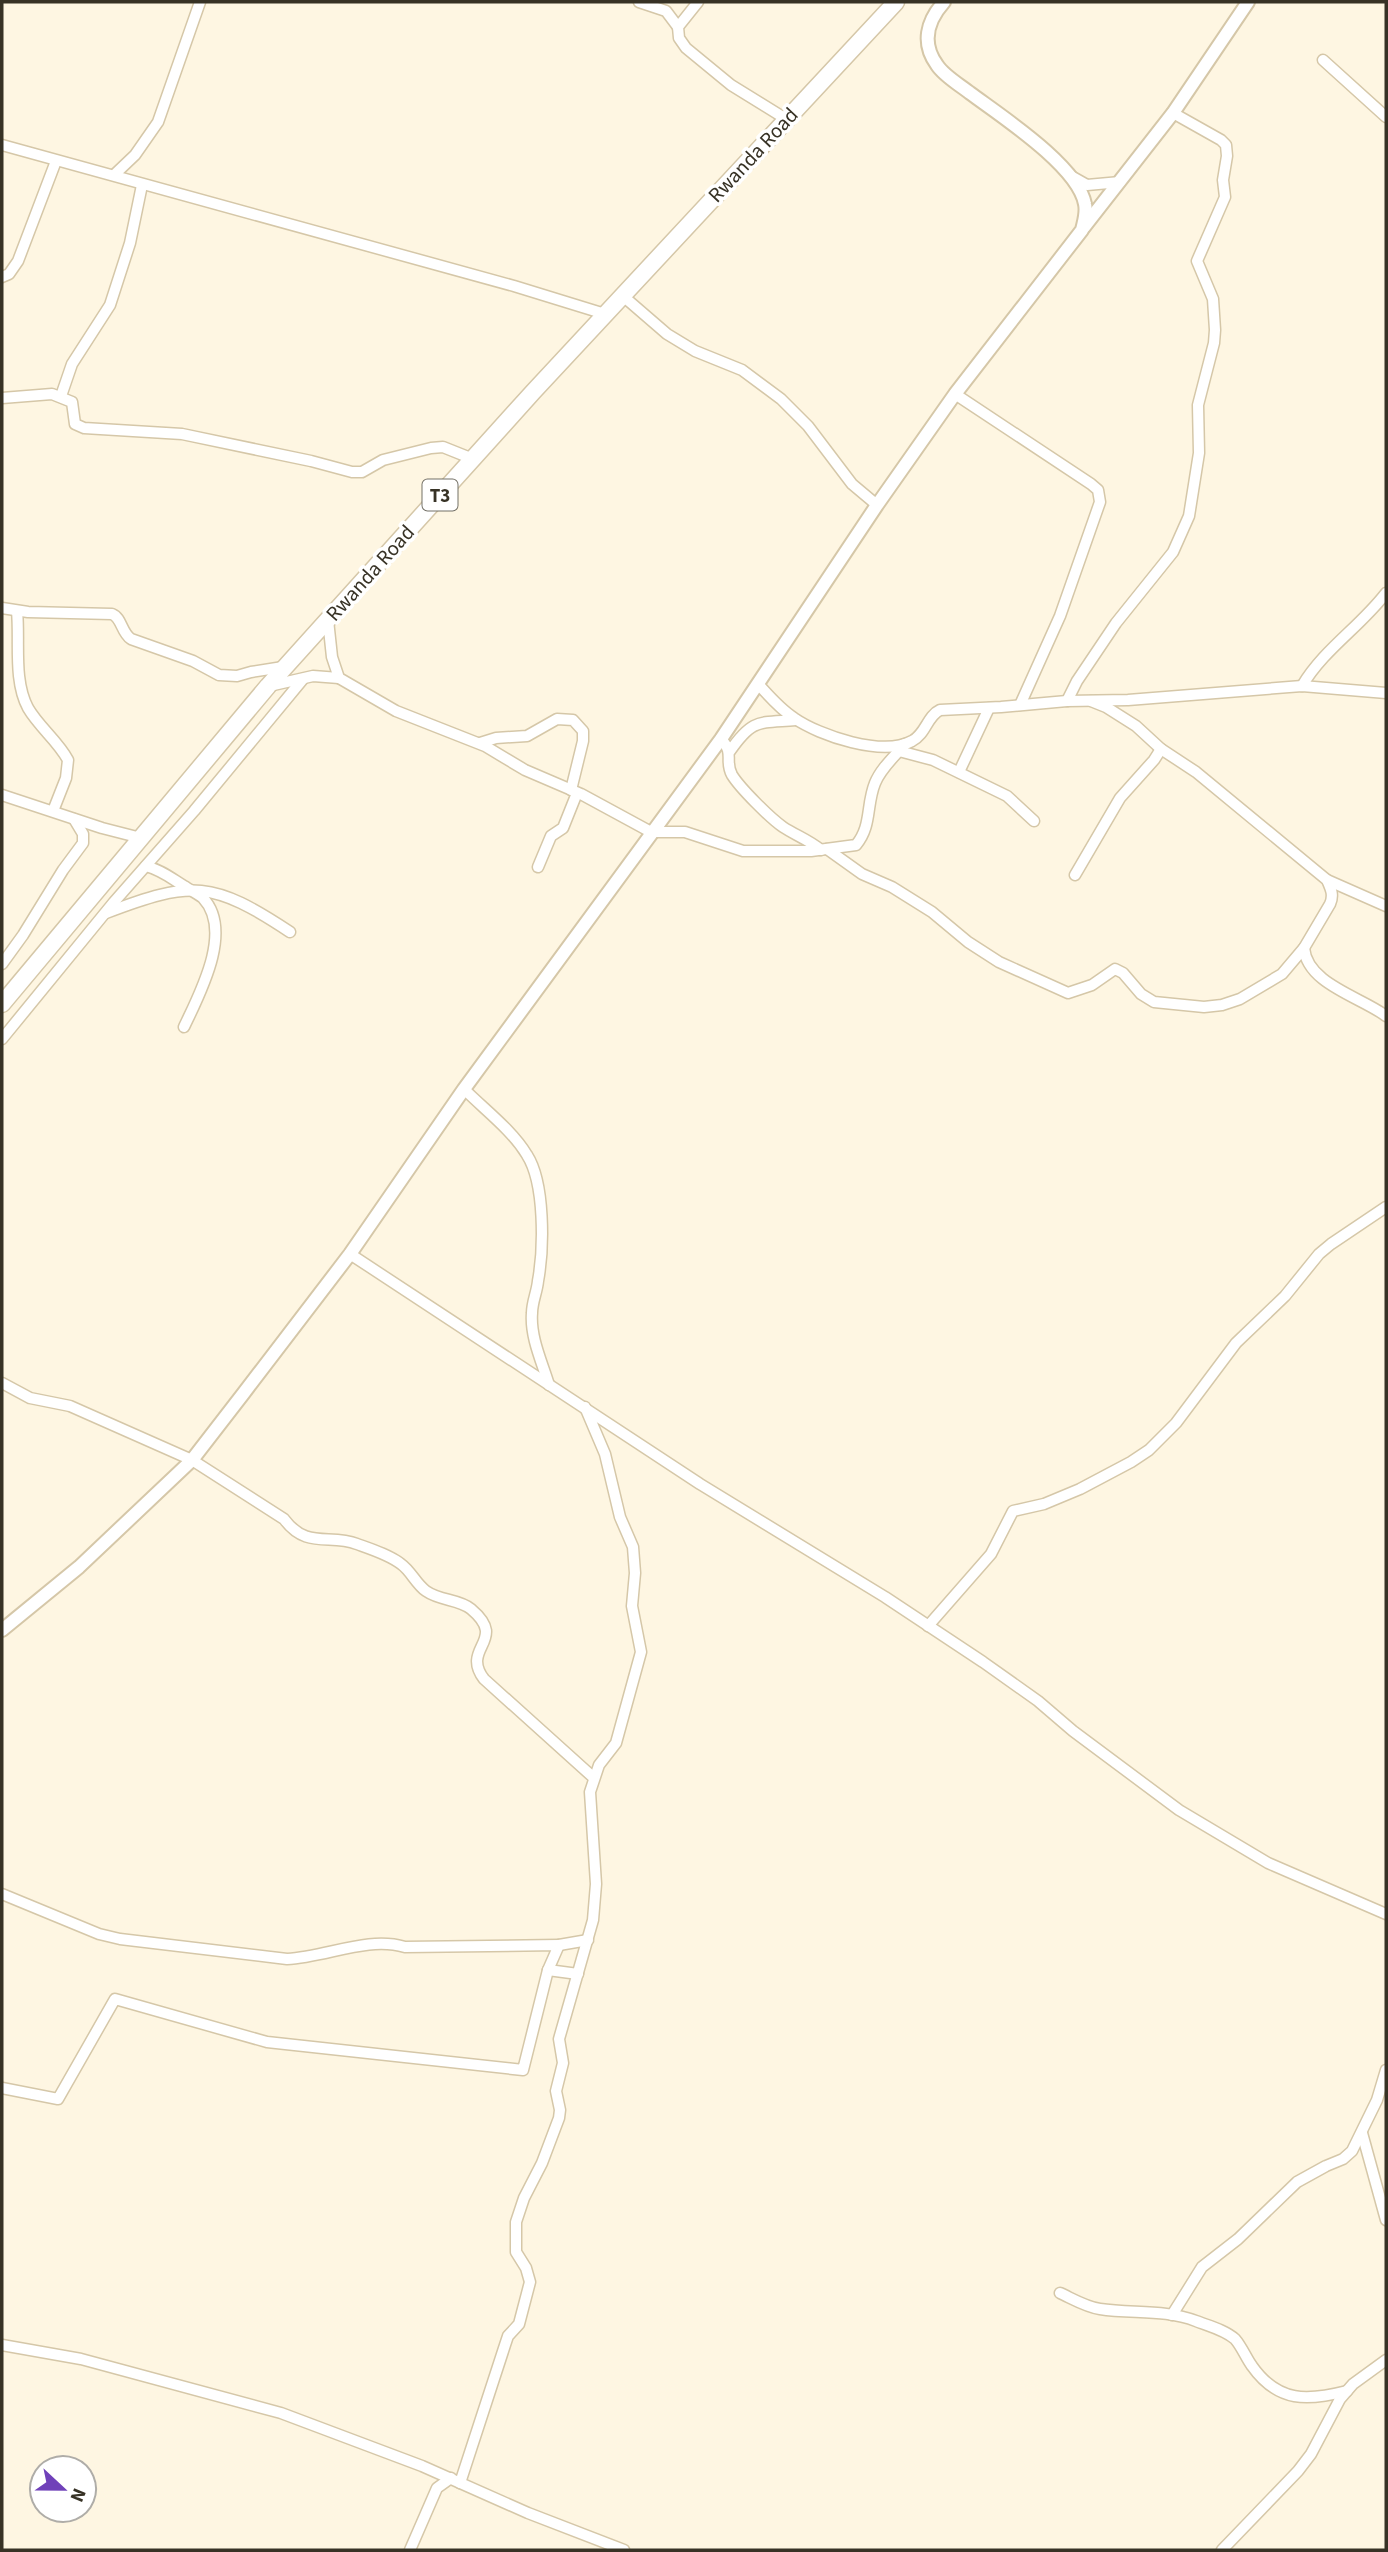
<svg xmlns="http://www.w3.org/2000/svg" width="1388" height="2552" font-family="'Source Sans 3',sans-serif">
  <style>
    .lines { fill: none; stroke-linecap: round; stroke-linejoin: round }
    .minor-casing { stroke: #d5c7a8; stroke-width: 13 }
    .tertiary-casing { stroke: #d5c7a8; stroke-width: 16 }
    .trunk-casing { stroke: #d5c7a8; stroke-width: 19 }
    .minor { stroke: #fff; stroke-width: 10 }
    .tertiary { stroke: #fff; stroke-width: 12 }
    .trunk { stroke: #fff; stroke-width: 16 }
    .labels { text-anchor: middle; stroke-width: 7; stroke-linejoin: round; paint-order: stroke }
    .shield { fill: #fff; stroke: #737066; stroke-width: 2 }
    .shield-label { font-size: 19px; font-weight: bold; fill: #373225 }
    .street-label { font-size: 21px; fill: #373225; stroke: #fff }
  </style>
  <rect width="100%" height="100%" fill="#fef6e2"/>
  <g class="lines">
    <defs>
      <g id="minor">
        <path d="M639 2 666 11 678 27"/>
        <path d="M698 2 678 27 679 38 686 48 731 85 786 119"/>
        <path d="M1323 60 1386 117"/>
        <path d="M2 145 514 286 605 314"/>
        <path d="M114 175 135 155 158 122 200 2"/>
        <path d="M1071 176 1087 185 1120 182"/>
        <path d="M2 277 9 274 18 261 56 161"/>
        <path d="M623 296 667 334 695 351 742 370 781 399 808 426 852 484 877 505"/>
        <path d="M955 394 1091 484 1098 490 1100 502 1060 616 1020 705"/>
        <path d="M61 396 72 364 110 305 130 243 142 185"/>
        <path d="M2 398 52 394 72 402 75 424 84 428 182 434 311 461 352 472H362L383 460 431 448 443 447 473 459"/>
        <path d="M2 608 28 612 112 614C122 618 121 632 131 639L193 661 219 675 237 676 251 672 283 667"/>
        <path d="M17 611C20 641 13 680 28 708 39 727 58 741 68 760L66 778 53 811"/>
        <path d="M328 620 332 657 339 678 396 711 485 746 525 770 581 794 651 832H685L743 851H811L856 845C872 826 866 805 875 783 881 768 895 756 905 744"/>
        <path d="M759 685C770 697 780 709 794 718 820 736 883 757 912 741 926 734 927 716 940 710L1001 707 1067 701 1128 700 1302 686 1386 693"/>
        <path d="M269 686 313 676 339 678"/>
        <path d="M1302 686C1324 649 1360 627 1386 593"/>
        <path d="M1067 701 1077 681 1116 623 1173 552 1189 516 1199 453 1198 405 1214 343 1215 330 1213 299 1197 261 1225 197 1223 180 1227 156 1226 145 1221 140 1173 113"/>
        <path d="M721 739C735 753 724 761 732 775 740 788 770 818 783 827 795 835 809 840 821 850"/>
        <path d="M480 743 496 738 527 736 557 719 573 720 583 731V741L571 790"/>
        <path d="M730 751C753 718 759 723 796 720"/>
        <path d="M899 751 933 760 1007 796 1034 821"/>
        <path d="M959 772 989 708"/>
        <path d="M2 795 102 828 141 838"/>
        <path d="M827 849 862 874 892 887 932 912 968 942 999 962 1068 993 1092 985 1115 969 1123 973 1141 994 1154 1002 1204 1007 1222 1005 1240 999 1282 974 1304 948 1330 904C1334 895 1331 889 1327 880L1196 772 1161 749 1136 726 1106 707 1091 701"/>
        <path d="M146 866C161 870 171 878 184 886 190 890 198 894 203 898 234 931 199 995 184 1027"/>
        <path d="M538 867 551 836 563 828 577 793"/>
        <path d="M1075 875 1120 798 1154 760 1161 749"/>
        <path d="M1327 880 1386 906"/>
        <path d="M106 913C192 880 213 881 290 932"/>
        <path d="M1304 948C1307 984 1361 997 1386 1016"/>
        <path d="M2 964 23 935 63 870 83 843V834L74 819"/>
        <path d="M2 1039 114 902 194 811 303 679"/>
        <path d="M464 1089C485 1110 512 1130 527 1155 545 1183 544 1248 538 1281 537 1292 532 1302 532 1313 530 1337 542 1362 549 1385"/>
        <path d="M350 1254 700 1484 885 1597 983 1662 1038 1701 1073 1731 1179 1810 1268 1863 1386 1914"/>
        <path d="M2 1383 30 1398 70 1406 192 1460 284 1519C307 1550 330 1533 357 1544 371 1549 390 1555 401 1564 411 1571 416 1584 426 1591 440 1601 459 1599 471 1609 509 1641 460 1647 484 1679L594 1778"/>
        <path d="M928 1626 991 1554 1013 1511 1044 1504 1080 1489 1131 1462 1149 1450 1176 1423 1236 1343 1285 1296 1319 1254 1331 1244 1386 1207"/>
        <path d="M2 1894 99 1934 120 1939 287 1959C327 1957 367 1936 405 1947L559 1945 548 1970 578 1974"/>
        <path d="M559 1945 588 1940"/>
        <path d="M2 2088 58 2099 115 1999 267 2042 523 2070 548 1970"/>
        <path d="M1362 2133 1386 2220"/>
        <path d="M1060 2293C1073 2299 1086 2307 1100 2309 1132 2314 1165 2309 1196 2321 1209 2326 1225 2330 1235 2339 1242 2347 1246 2358 1252 2366 1278 2403 1308 2401 1347 2391"/>
        <path d="M1172 2315 1202 2267 1238 2239 1297 2182 1326 2166 1343 2159 1352 2151 1377 2100 1386 2070"/>
        <path d="M2 2345 81 2359 281 2413 422 2466 528 2513 624 2550"/>
        <path d="M460 2483 505 2345 508 2336 519 2324 530 2282 526 2268 516 2252V2222L524 2198 542 2163 559 2118 560 2110 556 2091 563 2063 559 2039 593 1920 596 1884 590 1792 599 1765 616 1743 641 1652 632 1606 635 1573 633 1547 620 1517 605 1454 585 1407"/>
        <path d="M410 2550 437 2488 451 2478"/>
        <path d="M1222 2550 1298 2471 1311 2454 1340 2399 1353 2384 1386 2360"/>
      </g>
      <g id="tertiary">
        <path d="M1084 227 1173 113 1248 2"/>
        <path d="M2 1630 79 1567 192 1460 243 1394 350 1254 464 1089 721 739 877 505 955 394 1082 230C1084 221 1087 213 1085 204 1078 166 1001 116 970 93 960 85 944 76 937 65 921 43 927 21 944 2"/>
      </g>
      <path id="trunk" d="M2 1004 268 686 533 392 896 2"/>
    </defs>
    <use href="#minor" class="minor-casing"/>
    <use href="#tertiary" class="tertiary-casing"/>
    <use href="#trunk" class="trunk-casing"/>
    <use href="#minor" class="minor"/>
    <use href="#tertiary" class="tertiary"/>
    <use href="#trunk" class="trunk"/>
  </g>
  <g class="labels">
    <rect class="shield" x="422.5" y="479.5" width="35" height="31" rx="5"/>
    <g class="shield-label">
      <text x="440" y="502">T3</text>
    </g>
    <g class="street-label">
      <text transform="translate(753 155) rotate(-47)" y="7">Rwanda Road</text>
      <text transform="translate(370 573) rotate(-48)" y="7">Rwanda Road</text>
    </g>
  </g>
  <rect width="1388" height="2552" fill="none" stroke="#373225" stroke-width="7"/>
  <g transform="translate(63 2489) rotate(112)"><circle r="33" fill="#ffffff" stroke="#afada8" stroke-width="2"/>
  <path d="M0-5L12 26L0 18L-12 26Z" fill="#7041b9"/>
  <text y="-10" font-size="19" font-weight="bold" text-anchor="middle" fill="#373225">N</text>
  </g>
</svg>
